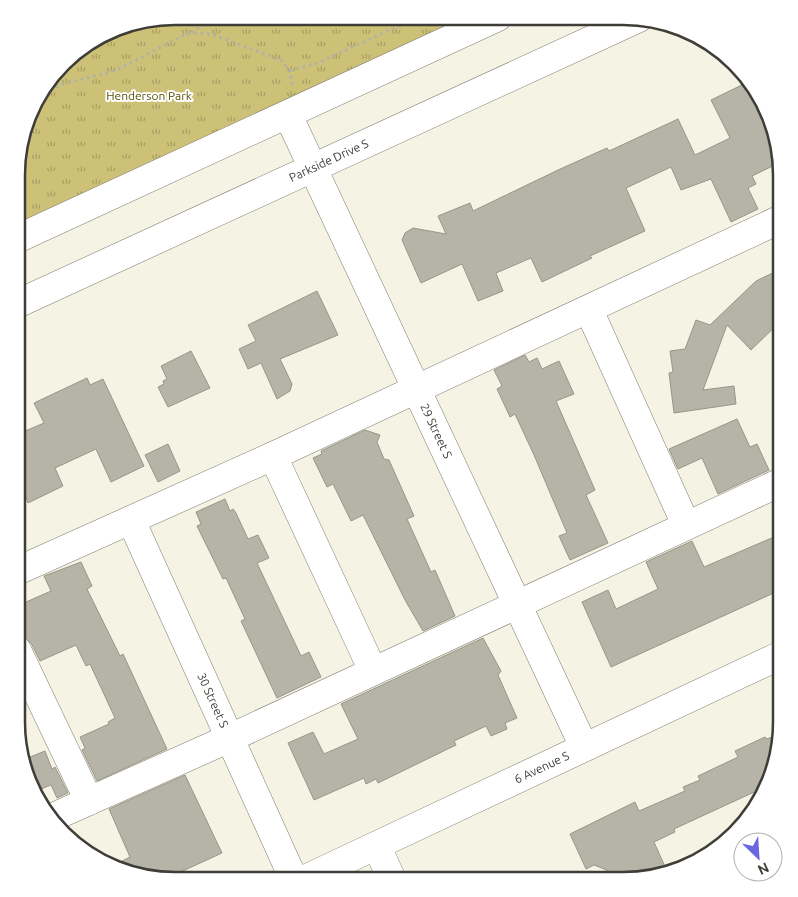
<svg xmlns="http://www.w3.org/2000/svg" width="798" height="897" font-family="Ubuntu,sans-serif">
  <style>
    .park { fill: url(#park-tufts) }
    .building { fill: #b6b4a6; stroke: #989689 }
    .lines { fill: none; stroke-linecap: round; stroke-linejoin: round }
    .minor-casing { stroke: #807e71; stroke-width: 29 }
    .path { stroke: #b3b1a5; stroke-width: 3; stroke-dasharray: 2.5 4; stroke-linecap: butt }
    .minor { stroke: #fff; stroke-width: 28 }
    .labels { text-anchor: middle; stroke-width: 4; stroke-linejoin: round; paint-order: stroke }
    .park-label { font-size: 12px; fill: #5b5106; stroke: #fff }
    .street-label { font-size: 12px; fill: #3e3d37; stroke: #fff }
    .rim { fill: none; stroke: #3e3d37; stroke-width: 2.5 }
  </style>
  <defs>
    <pattern id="park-tufts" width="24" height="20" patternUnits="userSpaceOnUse" patternTransform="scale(1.25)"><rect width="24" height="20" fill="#cdc178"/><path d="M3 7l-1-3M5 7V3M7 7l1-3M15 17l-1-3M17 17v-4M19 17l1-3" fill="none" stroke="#a89e63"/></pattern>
  </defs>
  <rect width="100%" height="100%" fill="#f5f3e4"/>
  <path class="park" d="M175 16 498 17 19 238V144L38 95 70 55 123 25Z"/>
  <g class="building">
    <path d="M750 81 755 87 781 162 752 176 756 184 748 188 758 209 731 222 711 179 681 190 671 167 626 188 645 231 590 256 592 258 542 282 531 258 496 273 503 291 478 301 462 264 421 283 402 240 405 233 413 228 446 234 438 216 470 203 473 211 558 170 607 148 609 151 678 119 695 155 730 138 711 100Z"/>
    <path d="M781 269V321L751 350 727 325 703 390 734 386 736 404 674 413 669 373 673 372 670 351 685 349 696 320 710 325 756 281Z"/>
    <path d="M317 291 338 335 280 359 292 384 290 391 277 399 261 363 248 369 239 349 256 341 248 325Z"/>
    <path d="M191 351 210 388 168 407 158 387 164 384 163 381 167 379 161 366Z"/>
    <path d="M525 355 529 362 537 358 542 369 559 361 574 394 556 401 595 490 586 495 608 543 570 560 559 536 567 533 534 455 515 414 510 417 497 389 502 386 494 370Z"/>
    <path d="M87 378 90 385 103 379 144 466 111 482 96 449 55 468 63 486 28 503 23 489 18 491V434L44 423 34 403Z"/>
    <path d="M737 419 750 447 757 444 769 470 718 494 702 458 678 469 669 449Z"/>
    <path d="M365 430 380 435 377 442 384 459 389 460 414 516 407 519 431 572 435 570 455 616 423 631 405 600 363 515 351 521 333 484 327 487 313 458 322 454 321 451Z"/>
    <path d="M168 444 180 471 158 482 145 455Z"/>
    <path d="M225 499 230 511 233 509 236 513 248 539 258 535 269 558 257 563 301 656 309 652 321 677 277 698 241 621 245 619 226 578 223 579 197 526 201 524 196 512Z"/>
    <path d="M781 534V582L774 585 776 592 611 667 582 602 608 590 616 609 658 589 646 562 692 541 704 567Z"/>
    <path d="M81 562 92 586 87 589 120 656 123 654 167 749 97 781 82 750 85 748 80 737 109 724 108 722 115 718 90 664 86 666 76 645 40 661 31 643 17 633V606L51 591 44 576Z"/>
    <path d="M483 638 501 671 498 675 517 718 505 723 507 729 491 736 486 726 454 741 456 745 378 783 376 779 366 784 364 778 314 800 288 743 313 732 324 754 358 739 341 704Z"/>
    <path d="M781 733 765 787 674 829 675 832 654 842 666 869 633 880H614L609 871 594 865 586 869 570 834 635 802 639 811 685 791 683 787 700 780 698 776 738 757 735 751 765 737 767 739Z"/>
    <path d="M45 751 52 769 55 767 68 793 57 798 51 785 36 791 25 759Z"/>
    <path d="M185 775 222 853 163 880 114 865 130 857 109 809Z"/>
  </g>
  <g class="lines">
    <defs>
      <g id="minor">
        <path id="s1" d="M288 115 584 747"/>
        <path d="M19 238 498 17"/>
        <path id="s2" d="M19 303 639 18"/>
        <path d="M589 310 686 525"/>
        <path d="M273 456 373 671"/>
        <path id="s3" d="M131 520 294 880"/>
        <path d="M17 571 273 456 781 219"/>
        <path d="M17 650 89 801"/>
        <path d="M51 818 230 738 781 482"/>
        <path d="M377 846 392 880"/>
        <path id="s4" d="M303 880 781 655"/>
      </g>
    </defs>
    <use href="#minor" class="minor-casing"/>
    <g class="path">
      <path d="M191 32 221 16"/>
      <path d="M290 70 316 64 418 17"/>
      <path d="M38 95 60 85 117 70 184 35 195 33 211 34 281 60 289 70 293 85"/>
    </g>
    <use href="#minor" class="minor"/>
  </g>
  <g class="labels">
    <g class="park-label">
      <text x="149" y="100">Henderson Park</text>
    </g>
    <g class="street-label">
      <text dy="4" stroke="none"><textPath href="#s2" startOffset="341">Parkside Drive S</textPath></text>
      <text dy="4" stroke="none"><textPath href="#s1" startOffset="349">29 Street S</textPath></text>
      <text dy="4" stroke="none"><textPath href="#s3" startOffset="198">30 Street S</textPath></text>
      <text dy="4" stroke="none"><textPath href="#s4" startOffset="264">6 Avenue S</textPath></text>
    </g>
  </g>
  <path d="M0 0H798V897H0ZM175 25H623A150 150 0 0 1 773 175V722A150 150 0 0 1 623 872H175A150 150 0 0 1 25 722V175A150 150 0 0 1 175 25Z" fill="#fff" fill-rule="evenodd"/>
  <path class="rim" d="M175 25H623A150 150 0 0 1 773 175V722A150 150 0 0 1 623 872H175A150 150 0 0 1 25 722V175A150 150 0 0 1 175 25Z"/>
  <g transform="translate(758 857) rotate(155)"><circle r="24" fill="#ffffff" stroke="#b2b1af"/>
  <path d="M0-4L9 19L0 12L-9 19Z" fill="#6966e0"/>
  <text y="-8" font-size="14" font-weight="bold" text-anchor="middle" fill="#3e3d37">N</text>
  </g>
</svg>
